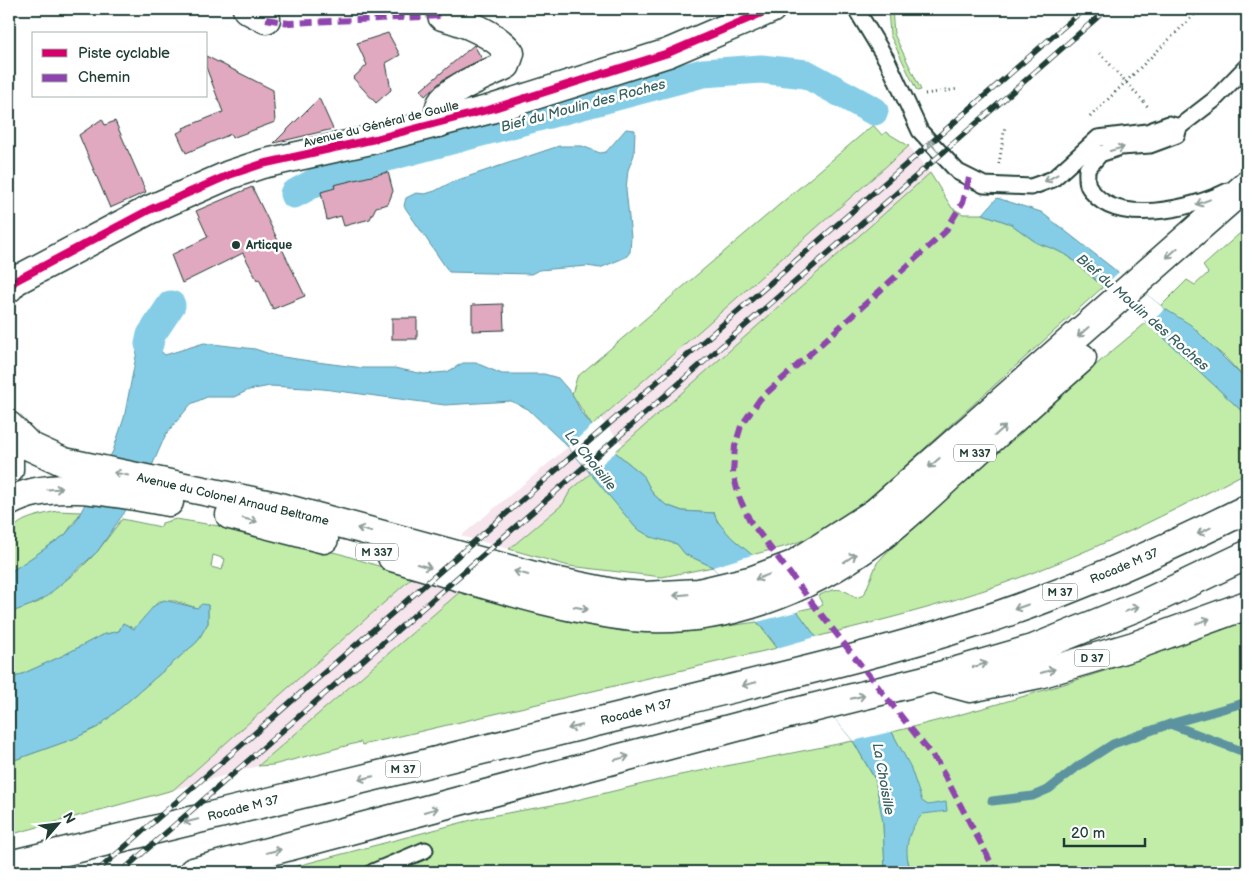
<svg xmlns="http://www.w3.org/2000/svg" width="1256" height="881" font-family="'Balsamiq Sans',sans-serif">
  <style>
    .built { fill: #f6e5ec }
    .green { fill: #c1eda9; stroke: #70956e; fill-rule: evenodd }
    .water { fill: #85cde6; stroke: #5c939f }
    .pier { fill: #fff }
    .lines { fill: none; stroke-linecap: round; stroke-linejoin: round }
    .stream { stroke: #5c939f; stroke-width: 9 }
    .canal { stroke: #85cde6; stroke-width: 29 }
    .building { fill: #e0a9c0; stroke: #1f3d34 }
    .service-casing { stroke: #1f3d34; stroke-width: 19 }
    .minor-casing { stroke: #1f3d34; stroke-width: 31 }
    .tertiary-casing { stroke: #1f3d34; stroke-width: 31 }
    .primary-casing { stroke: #1f3d34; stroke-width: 31 }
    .trunk-casing { stroke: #1f3d34; stroke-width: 31 }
    .path { stroke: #1f3d34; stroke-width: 3; stroke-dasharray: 1 4; stroke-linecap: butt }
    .service { stroke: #fff; stroke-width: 15 }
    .minor { stroke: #fff; stroke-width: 28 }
    .tertiary { stroke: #fff; stroke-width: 28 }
    .primary { stroke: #fff; stroke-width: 28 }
    .trunk { stroke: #fff; stroke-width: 28 }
    .rail-casing { stroke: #1f3d34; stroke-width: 5.5 }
    .rail { stroke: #fff; stroke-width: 4; stroke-dasharray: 11; stroke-linecap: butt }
    .quiet { stroke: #8e44ad; stroke-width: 6; stroke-dasharray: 12 6; stroke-linecap: butt }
    .cycleway-casing { stroke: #fff; stroke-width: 11 }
    .cycleway { stroke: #d6006c; stroke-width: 8 }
    .oneway { stroke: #8f9e9a }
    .poi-dot { fill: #1f3d34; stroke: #fff; stroke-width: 2 }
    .labels { text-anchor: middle; stroke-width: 5; stroke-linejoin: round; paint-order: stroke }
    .shield { fill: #fff; stroke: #627771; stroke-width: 1 }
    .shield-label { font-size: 11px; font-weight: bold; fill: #1f3d34 }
    .street-label { font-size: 12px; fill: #1f3d34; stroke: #fff }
    .poi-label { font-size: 12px; font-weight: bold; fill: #1f3d34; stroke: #fff; text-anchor: start }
    .water-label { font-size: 14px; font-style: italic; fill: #386160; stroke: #fff }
  </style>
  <rect width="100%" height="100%" fill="#fff"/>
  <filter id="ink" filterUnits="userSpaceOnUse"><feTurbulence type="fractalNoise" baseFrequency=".02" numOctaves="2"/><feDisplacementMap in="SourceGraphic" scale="10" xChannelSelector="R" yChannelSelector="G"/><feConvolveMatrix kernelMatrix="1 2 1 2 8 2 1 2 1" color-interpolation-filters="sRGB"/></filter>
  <g filter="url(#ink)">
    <g class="built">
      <path d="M909 146 930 173 623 445 601 419Z"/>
      <path d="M568 447 591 473 570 491 563 504 509 549 461 536Z"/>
      <path d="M413 577 462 590 258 766 173 790Z"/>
    </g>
    <g class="green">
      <path d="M888 9H892L894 34 921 90 917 91 890 35Z"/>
      <path d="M873 125 882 135 886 132 909 146 592 426 572 394 577 377Z"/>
      <path d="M930 173 952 208 963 214H983L1011 224 1037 243 1054 249 1068 256 1103 287 872 496C847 514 819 536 790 545 778 549 765 551 752 555 738 543 720 531 714 513L683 511 666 505 653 494 643 475 615 452Z"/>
      <path d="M1247 227V381L1224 356 1161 306 1187 280 1195 285 1208 273 1203 266Z"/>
      <path d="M1147 322 1247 416V472C1156 521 1062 566 963 597 914 613 865 624 816 637L797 611 823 605 818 596C834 588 841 586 856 598L864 595 877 563 886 553C974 477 1057 395 1147 322Z"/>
      <path d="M591 473 636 528 651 537 677 544 685 554 713 567 662 577 569 566 509 549 563 504 570 491Z"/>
      <path d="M57 511 81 512 65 535 9 573C9 525 7 522 57 511Z"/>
      <path d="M122 519 161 527 162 523 176 519 219 526 341 554 413 577 173 790 9 835V762L73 739 98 727 197 642 208 623V605L197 608 175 601H159L134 629 123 623 119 631 102 635 62 656 9 680V613L39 602 81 568 97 552ZM213 555 225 559 222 570 211 567Z"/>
      <path d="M462 590 621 631 684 632 757 622 777 648 362 745 361 742 273 765 258 766Z"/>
      <path d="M1247 621V872H911L906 853 883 823 885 872H274L479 818 564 803 680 775 853 741 874 778 910 768 892 732C1012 703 1131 664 1247 621Z"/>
    </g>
    <g class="water">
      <path d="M626 129 635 130 634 155 628 170 626 189 631 237 630 252 626 257 600 268 587 266 539 270 531 274 449 272 404 206 406 198 416 193 425 194 435 191 452 182 559 146H582L600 153 606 152Z"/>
      <path d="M997 198 1041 212 1165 309 1191 325 1247 381V416L1149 324 1103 287 1087 271 1068 256 1054 249 1037 243 1011 224 983 214Z"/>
      <path d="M159 307 171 313 154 338 155 346 165 355 204 343 255 349 276 356 317 362 363 368H394L424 374 447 372 463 363H476L502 374H544L558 378 572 394 581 412 601 437 615 452 643 475 653 494 666 505 682 511 714 513 717 521 732 538 763 564 816 637 870 702 892 732 910 766 922 801 928 805 946 802 947 811 923 814C907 830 903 851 911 872H885L883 823 875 779 853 741 713 567 685 554 677 544 651 537 636 528 568 447 528 409 511 401 445 405 323 389 270 386 249 390 234 397H207L191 404 166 434 144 484 97 552 46 597 31 605 9 613V573L65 535 75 523 113 451 124 418 138 346Z"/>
      <path d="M164 600 197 608 202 604 208 605V623L197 642 98 727 73 739 9 762V680L62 656 102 635 119 631 123 623 134 629 154 606Z"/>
    </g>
    <g class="pier">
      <path d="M1119 272 1165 309 1149 324 1103 287Z"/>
      <path d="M594 424 617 451 591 473 568 447Z"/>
      <path d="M755 554 765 562 800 611 757 622 713 567Z"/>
      <path d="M819 636 872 701 894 731 853 741 777 648Z"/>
    </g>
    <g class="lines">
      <g class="stream">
        <path d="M1170 724 1247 702"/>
        <path d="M992 801 1033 796 1049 789 1077 767 1113 744 1170 724 1247 753"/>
      </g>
      <g class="canal">
        <path d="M294 194 338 170 703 73 761 69 806 74 874 111"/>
        <path d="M149 344 151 335 171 305"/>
      </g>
    </g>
    <g class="building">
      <path d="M388 33 400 55 386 63 391 90 376 103 353 78 367 65 357 43Z"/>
      <path d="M474 45 482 59 444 79 425 96 421 90Z"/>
      <path d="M206 56 273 90 275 122 232 138 231 134 186 153 177 133 184 130 183 128 223 112 206 67Z"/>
      <path d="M319 98 333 129 274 143Z"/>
      <path d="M102 119 105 125 115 121 146 192 110 208 79 135Z"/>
      <path d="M388 172 393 191 388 204 376 207 370 219 344 226 341 216 327 220 321 192 335 188 334 185Z"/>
      <path d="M252 187 305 296 273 309 259 279 257 280 243 253 182 283 171 255 208 237 196 211Z"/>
      <path d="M503 304 504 330 472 331V305Z"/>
      <rect x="392" y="318" width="25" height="21"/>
    </g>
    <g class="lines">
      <defs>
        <g id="service">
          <path d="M856 9 888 62 920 131 958 172 984 185 1031 187 1053 179 1098 138 1147 132 1169 124 1179 127 1177 135 1150 145 1121 147 1100 154 1087 169C1087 174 1086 183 1089 187 1113 229 1194 208 1228 191"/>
          <path d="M1179 127 1214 100 1247 66"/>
          <path d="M373 872 425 850"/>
        </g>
        <g id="minor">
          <path d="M247 9 266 19"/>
          <path d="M439 123C439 117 438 109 441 104 450 87 489 74 506 65L510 53C495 34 465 22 442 16"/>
        </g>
        <path id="tertiary" d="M9 288 15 281 149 210 229 175 262 164 375 139 491 109 668 53 771 9"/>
        <g id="primary">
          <path d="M9 426 29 446 64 462 276 506 549 580 618 594 645 596 698 593 753 580 793 565 876 512 1247 185"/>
          <path d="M9 443V470"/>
          <path d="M9 502C51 477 122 494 169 502"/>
          <path d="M230 515 324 539"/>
          <path d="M392 557C471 579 551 608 633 617 721 625 806 592 876 540 905 519 932 492 959 468 1000 431 1041 394 1082 358"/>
        </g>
        <g id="trunk">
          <path d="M933 678 970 688 1039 674 1134 646 1247 605"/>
          <path d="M9 865C217 814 425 765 633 713 746 684 861 660 972 624 1067 594 1158 553 1247 509"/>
          <path d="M193 872 748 724 933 678 1033 649 1144 604 1247 555"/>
        </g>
      </defs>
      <use href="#service" class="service-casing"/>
      <use href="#minor" class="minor-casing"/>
      <use href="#tertiary" class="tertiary-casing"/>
      <use href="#primary" class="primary-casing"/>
      <use href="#trunk" class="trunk-casing"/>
      <g class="path">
        <path d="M1152 13 1157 9"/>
        <path d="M1100 53 1150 109"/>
        <path d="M925 94 959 89"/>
        <path d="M1090 117 1200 9"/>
        <path d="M999 164 1005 126"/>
      </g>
      <use href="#service" class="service"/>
      <use href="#minor" class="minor"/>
      <use href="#tertiary" class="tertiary"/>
      <use href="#primary" class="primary"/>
      <use href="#trunk" class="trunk"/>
      <defs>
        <g id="rail">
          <path d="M96 872 1084 9"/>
          <path d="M121 872 1107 9"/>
        </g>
      </defs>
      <use href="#rail" class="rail-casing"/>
      <use href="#rail" class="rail"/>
      <g class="quiet">
        <path d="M266 19 289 23 442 16"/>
        <path d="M969 178 963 202 945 232 760 399 741 426 735 446 733 473 739 497 750 521 816 608 938 763 996 872"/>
      </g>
      <defs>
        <path id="cycleway" d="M9 288 15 281 149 210 229 175 262 164 375 139 491 109 668 53 771 9"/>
      </defs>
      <use href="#cycleway" class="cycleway-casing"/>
      <use href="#cycleway" class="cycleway"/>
    </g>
    <defs><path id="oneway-shaft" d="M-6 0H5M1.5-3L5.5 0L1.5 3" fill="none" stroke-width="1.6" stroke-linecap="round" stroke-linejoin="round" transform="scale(1.25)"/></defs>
    <g class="oneway">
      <use href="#oneway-shaft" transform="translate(933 146) rotate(-131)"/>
      <use href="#oneway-shaft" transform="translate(1117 149) rotate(-15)"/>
      <use href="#oneway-shaft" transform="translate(1051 178) rotate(151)"/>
      <use href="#oneway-shaft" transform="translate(1203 202) rotate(159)"/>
      <use href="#oneway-shaft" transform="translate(1172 253) rotate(138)"/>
      <use href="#oneway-shaft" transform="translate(1083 332) rotate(138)"/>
      <use href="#oneway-shaft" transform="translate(1000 431) rotate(-42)"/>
      <use href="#oneway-shaft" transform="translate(934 463) rotate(139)"/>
      <use href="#oneway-shaft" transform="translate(121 474) rotate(-169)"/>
      <use href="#oneway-shaft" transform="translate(55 489) rotate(-4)"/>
      <use href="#oneway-shaft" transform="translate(250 520) rotate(14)"/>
      <use href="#oneway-shaft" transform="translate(364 530) rotate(-165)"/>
      <use href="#oneway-shaft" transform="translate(1204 531) rotate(154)"/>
      <use href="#oneway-shaft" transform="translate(850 558) rotate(-34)"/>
      <use href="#oneway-shaft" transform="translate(424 566) rotate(16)"/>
      <use href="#oneway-shaft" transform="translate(521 573) rotate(-165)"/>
      <use href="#oneway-shaft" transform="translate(762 577) rotate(159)"/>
      <use href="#oneway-shaft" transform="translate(681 595) rotate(175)"/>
      <use href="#oneway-shaft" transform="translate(1021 607) rotate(161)"/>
      <use href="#oneway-shaft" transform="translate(581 608) rotate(11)"/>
      <use href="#oneway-shaft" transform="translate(1132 609) rotate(-22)"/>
      <use href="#oneway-shaft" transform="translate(1203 621) rotate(-20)"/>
      <use href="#oneway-shaft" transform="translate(980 665) rotate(-17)"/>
      <use href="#oneway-shaft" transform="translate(1048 671) rotate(-16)"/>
      <use href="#oneway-shaft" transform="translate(749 684) rotate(166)"/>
      <use href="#oneway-shaft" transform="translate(858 697) rotate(-14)"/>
      <use href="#oneway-shaft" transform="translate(575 727) rotate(166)"/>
      <use href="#oneway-shaft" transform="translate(622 758) rotate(-15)"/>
      <use href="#oneway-shaft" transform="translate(366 778) rotate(166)"/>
      <use href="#oneway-shaft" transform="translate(431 810) rotate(-15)"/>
      <use href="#oneway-shaft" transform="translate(191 821) rotate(166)"/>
      <use href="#oneway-shaft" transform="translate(274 851) rotate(-14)"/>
    </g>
  </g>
  <circle class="poi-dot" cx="236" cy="245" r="5"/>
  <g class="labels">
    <g class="shield">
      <rect x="954" y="444.5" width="42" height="17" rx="4"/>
      <rect x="356" y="543.5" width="42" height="17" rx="4"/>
      <rect x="1042.5" y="583.5" width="35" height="17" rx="4"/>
      <rect x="1074.5" y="649.5" width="35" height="17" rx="4"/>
      <rect x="385.5" y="760.5" width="35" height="17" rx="4"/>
    </g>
    <g class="shield-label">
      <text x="975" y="457">M 337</text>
      <text x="377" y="556">M 337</text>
      <text x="1060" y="596">M 37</text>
      <text x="1092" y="662">D 37</text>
      <text x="403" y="773">M 37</text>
    </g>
    <g class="street-label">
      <text transform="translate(381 124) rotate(-14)" y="4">Avenue du Général de Gaulle</text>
      <text transform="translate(233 499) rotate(13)" y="4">Avenue du Colonel Arnaud Beltrame</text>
      <text transform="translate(1124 566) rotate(-23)" y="4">Rocade M 37</text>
      <text transform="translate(636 712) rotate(-14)" y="4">Rocade M 37</text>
      <text transform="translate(243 808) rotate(-14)" y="4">Rocade M 37</text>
    </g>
    <g class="poi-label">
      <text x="246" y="249">Articque</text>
    </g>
    <g class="water-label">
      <text transform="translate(583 105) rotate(-15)" y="5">Bief du Moulin des Roches</text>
      <text transform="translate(1143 312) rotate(41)" y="5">Bief du Moulin des Roches</text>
      <text transform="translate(591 460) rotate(51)" y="5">La Choisille</text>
      <text transform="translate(884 779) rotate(80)" y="5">La Choisille</text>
    </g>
  </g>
  <rect width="1256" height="881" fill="none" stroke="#fff" stroke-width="30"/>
  <rect x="15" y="15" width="1226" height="851" fill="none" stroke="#1f3d34" stroke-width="2" filter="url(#ink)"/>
  <rect x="32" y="32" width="175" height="65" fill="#ffffff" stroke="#a5b1ae"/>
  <rect x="42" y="49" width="25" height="8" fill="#d6006c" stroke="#a5b1ae"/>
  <text x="78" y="58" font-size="15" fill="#1f3d34">Piste cyclable</text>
  <rect x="42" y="74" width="25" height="8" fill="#8e44ad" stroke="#a5b1ae"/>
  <text x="78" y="82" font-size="15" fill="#1f3d34">Chemin</text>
  <g transform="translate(58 824) rotate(62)" stroke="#ffffff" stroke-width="4" paint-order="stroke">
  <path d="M0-4L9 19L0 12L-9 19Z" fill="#1f3d34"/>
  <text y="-8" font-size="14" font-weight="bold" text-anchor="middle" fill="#1f3d34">N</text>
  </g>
  <path d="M1064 838v8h81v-8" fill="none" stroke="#1f3d34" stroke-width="2.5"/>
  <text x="1071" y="838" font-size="15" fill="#1f3d34" stroke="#ffffff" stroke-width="4" paint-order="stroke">20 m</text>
</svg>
